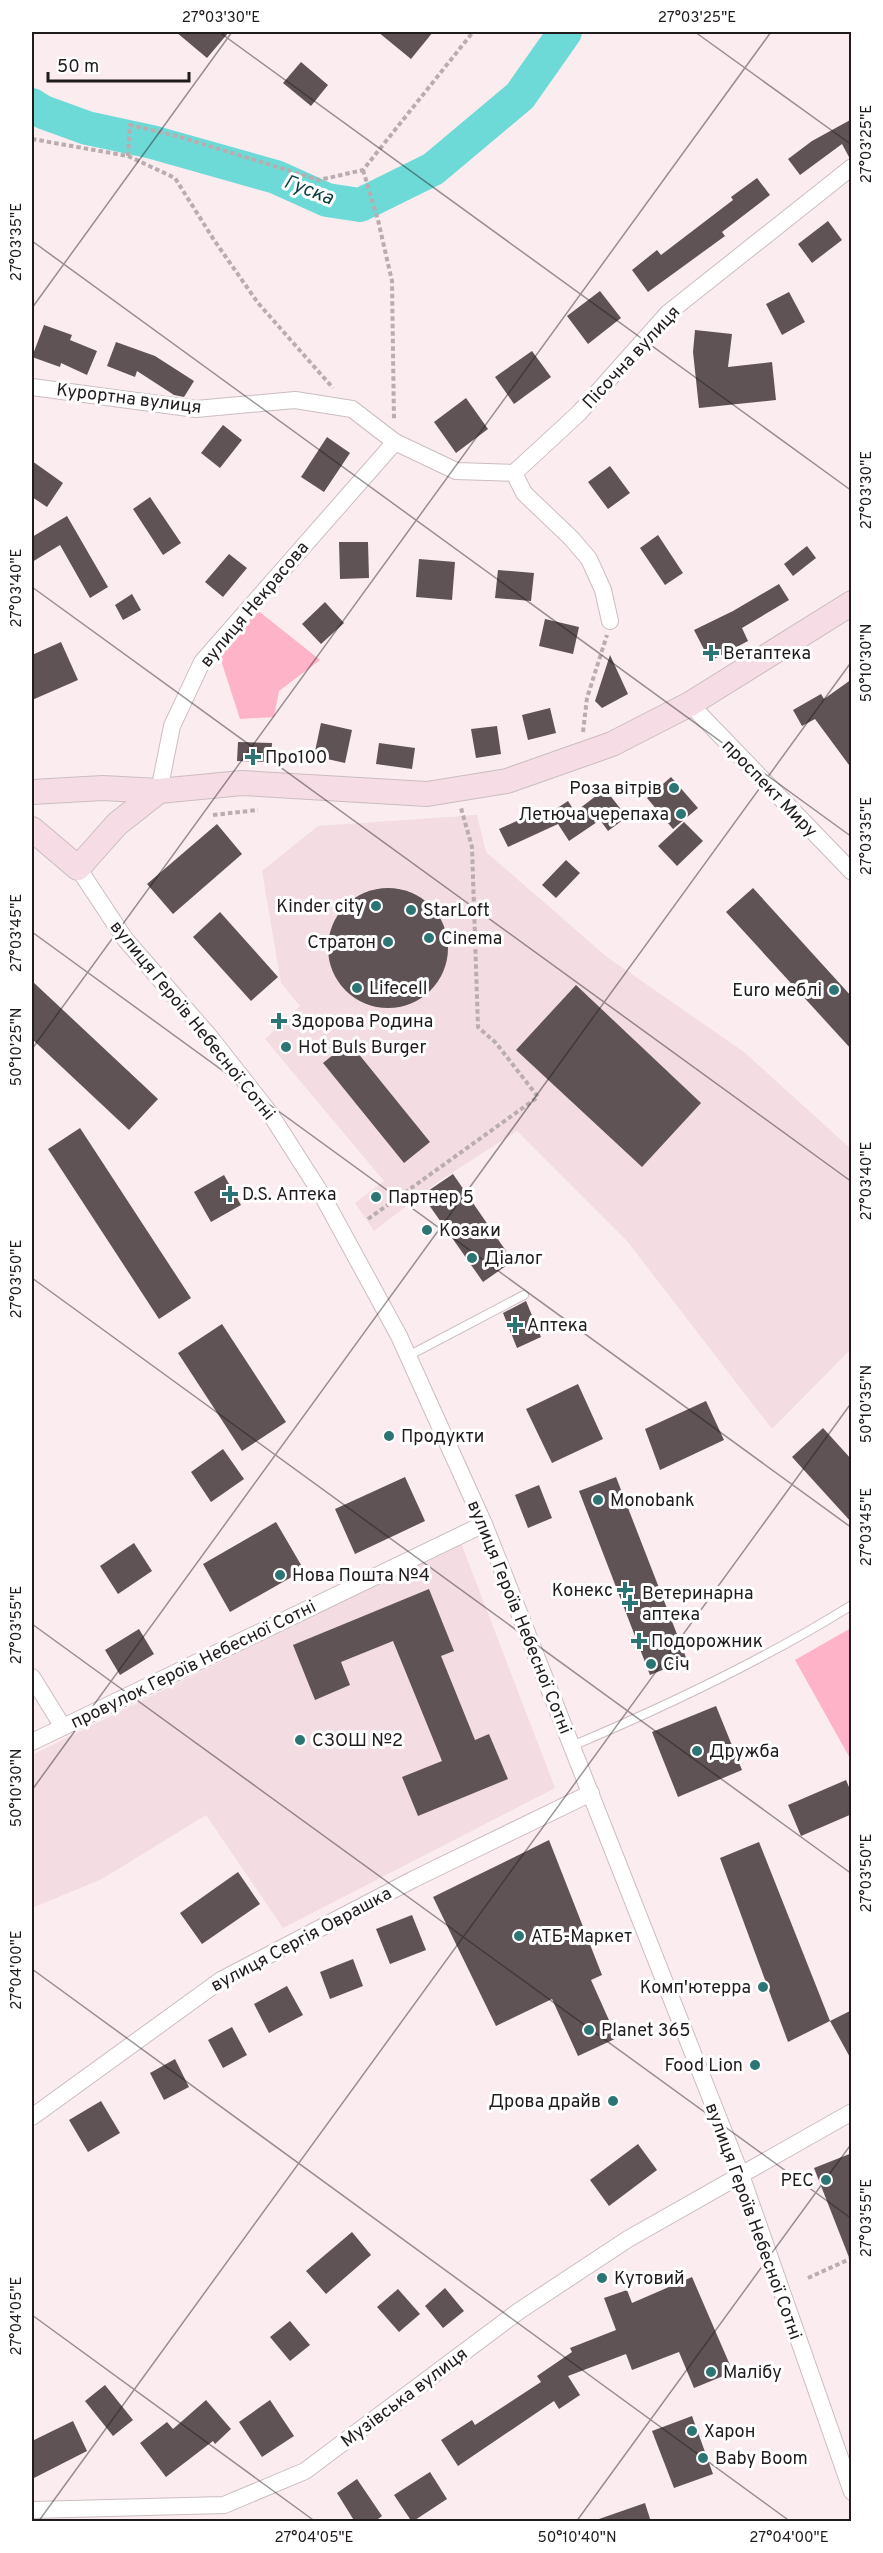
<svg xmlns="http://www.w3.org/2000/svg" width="883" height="2553" font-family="Overpass,sans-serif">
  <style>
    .built { fill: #f3dce2 }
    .green { fill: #feb3c8 }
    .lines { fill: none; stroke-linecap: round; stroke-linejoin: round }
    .river { stroke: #6edad7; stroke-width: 34 }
    .building { fill: #5f5356 }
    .lane-casing { stroke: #cbbdc0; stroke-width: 10 }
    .street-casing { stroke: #cbbdc0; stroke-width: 18 }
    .secondary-casing { stroke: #cbbdc0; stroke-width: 26 }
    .path { stroke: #b9adb0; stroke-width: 4; stroke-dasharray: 4.5 3; stroke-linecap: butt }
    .lane { stroke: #fff; stroke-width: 8 }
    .street { stroke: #fff; stroke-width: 16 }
    .secondary { stroke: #f6dce4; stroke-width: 24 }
    .ticks { fill: none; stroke: #201b1c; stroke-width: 1.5; stroke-opacity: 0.45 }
    .poi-dot { fill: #2c7574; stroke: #fff; stroke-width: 2 }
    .labels { text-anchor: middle; stroke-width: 6; stroke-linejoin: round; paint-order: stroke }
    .street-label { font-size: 18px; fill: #201b1c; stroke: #fff }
    .poi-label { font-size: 18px; fill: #201b1c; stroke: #fff; text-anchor: start }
    .water-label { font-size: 20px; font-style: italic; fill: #093d3c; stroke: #fff }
    .neatline { fill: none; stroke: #201b1c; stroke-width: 2 }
    .ticks-label { font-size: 15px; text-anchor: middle; fill: #201b1c }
  </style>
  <rect width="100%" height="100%" fill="#fbecf0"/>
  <g class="built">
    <path d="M477 815 486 852 607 957 744 1052 851 1149V1349L772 1429 627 1241 517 1131 439 1181 374 1231 355 1203 384 1181 265 1039 300 1006 281 983 262 871 318 826Z"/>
    <path d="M461 1543 555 1788 283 1928 206 1815 102 1879 32 1908V1755Z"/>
  </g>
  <g class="green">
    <path d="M256 609 320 660 279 691 274 717 240 719 218 651Z"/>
    <path d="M851 1628V1760L795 1660Z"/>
  </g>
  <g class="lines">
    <path class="river" d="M32 105 43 112 87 128 152 142 276 177 327 200 360 205 433 169 520 96 565 32"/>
  </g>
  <g class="building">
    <path d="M176 32H229L207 58Z"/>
    <path d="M378 32H433L411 59Z"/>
    <path d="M301 62 328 85 311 106 283 83Z"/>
    <path d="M852 119V157H849L842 144 800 175 788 159 812 141Z"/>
    <path d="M757 178 770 195 722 232 725 236 648 292 632 270 657 250 661 255 733 200 731 197Z"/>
    <path d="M828 221 842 240 812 263 798 244Z"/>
    <path d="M600 291 621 318 588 344 567 316Z"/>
    <path d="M789 292 805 322 782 335 766 304Z"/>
    <path d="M44 325 72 335 70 340 97 351 87 375 61 363 60 367 32 357Z"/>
    <path d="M695 330 732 334 728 367 772 362 776 400 699 408 693 352Z"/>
    <path d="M116 342 155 356 194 381 184 397 174 395 137 371 135 377 107 366Z"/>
    <path d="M532 351 551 377 514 404 495 377Z"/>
    <path d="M466 398 488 429 456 453 434 422Z"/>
    <path d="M223 425 242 440 220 468 201 453Z"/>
    <path d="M327 437 350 453 324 492 301 477Z"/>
    <path d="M32 461 63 483 47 507 32 497Z"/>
    <path d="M610 466 630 493 608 509 588 482Z"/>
    <path d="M150 497 181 543 163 555 133 509Z"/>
    <path d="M67 516 108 587 90 598 60 545 32 562V537Z"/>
    <path d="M658 535 683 573 665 585 640 548Z"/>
    <path d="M339 542H368L369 578 340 579Z"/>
    <path d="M807 546 816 558 793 576 784 564Z"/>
    <path d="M229 554 247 568 223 597 205 582Z"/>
    <path d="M419 559 455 562 452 600 416 597Z"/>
    <path d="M498 570 534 573 531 601 495 598Z"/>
    <path d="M779 584 789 600 742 628 748 641 710 661 694 630 733 611Z"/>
    <path d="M132 594 141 610 123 620 115 605Z"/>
    <path d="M325 602 344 623 321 644 302 624Z"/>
    <path d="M545 619 579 627 573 654 539 646Z"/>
    <path d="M61 642 78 680 32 700V655Z"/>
    <path d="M610 655 628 694 602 708 595 701Z"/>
    <path d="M852 679V769L815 719 802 726 793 710 821 694 824 699Z"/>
    <path d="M550 708 556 733 528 740 522 715Z"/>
    <path d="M321 723 352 730 345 763 314 756Z"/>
    <path d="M497 726 501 754 476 758 471 729Z"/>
    <path d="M238 742 272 743 271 762 237 761Z"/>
    <path d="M379 743 415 748 412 769 376 764Z"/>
    <path d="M671 777 698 808 673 829 647 798Z"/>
    <path d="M605 789 627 817 608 831 600 820 569 841 558 824 508 847 499 829 532 814 536 822 568 801 575 812Z"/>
    <path d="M684 822 703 841 677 866 658 846Z"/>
    <path d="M217 824 242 854 173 914 147 884Z"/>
    <path d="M566 860 580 873 556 898 542 885Z"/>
    <circle cx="388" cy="948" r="60"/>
    <path d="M753 888 852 997V1050L726 912Z"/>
    <path d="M220 912 278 977 251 1001 193 937Z"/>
    <path d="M32 981 158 1099 129 1130 32 1039Z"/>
    <path d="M576 985 701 1103 642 1167 516 1050Z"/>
    <path d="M349 1042 430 1142 404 1163 323 1063Z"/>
    <path d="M80 1128 191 1298 159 1319 48 1149Z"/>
    <path d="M453 1174 513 1261 483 1282 422 1195Z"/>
    <path d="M224 1175 241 1205 211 1222 194 1192Z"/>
    <path d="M526 1301 541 1337 517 1348 503 1313Z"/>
    <path d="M222 1324 286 1422 242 1451 178 1353Z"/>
    <path d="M578 1384 603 1439 552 1463 526 1409Z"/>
    <path d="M706 1401 724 1440 660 1470 645 1429Z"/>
    <path d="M823 1428 852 1460V1523L792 1457Z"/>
    <path d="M223 1449 244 1479 211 1502 191 1472Z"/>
    <path d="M405 1477 425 1521 355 1554 335 1509Z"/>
    <path d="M616 1477 687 1660 650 1675 579 1491Z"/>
    <path d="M539 1485 552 1518 528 1528 515 1495Z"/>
    <path d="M276 1522 304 1570 230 1612 203 1564Z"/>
    <path d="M134 1543 152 1571 118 1594 100 1566Z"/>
    <path d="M429 1589 454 1651 441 1656 475 1740 489 1734 508 1779 418 1816 402 1777 442 1761 393 1641 341 1662 350 1685 315 1700 293 1645Z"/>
    <path d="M139 1629 154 1654 120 1675 105 1650Z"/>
    <path d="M716 1706 742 1770 678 1797 652 1732Z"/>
    <path d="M846 1780 852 1794V1814L801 1836 788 1805Z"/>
    <path d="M549 1840 602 1975 591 1980 617 2038 578 2056 552 1999 496 2026 433 1897Z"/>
    <path d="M759 1842 830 2021 788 2042 720 1858Z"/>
    <path d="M238 1872 260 1904 202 1944 180 1913Z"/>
    <path d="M412 1915 426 1950 390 1964 376 1929Z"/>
    <path d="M353 1959 363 1986 330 1999 320 1972Z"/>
    <path d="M287 1986 303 2015 269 2033 254 2004Z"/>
    <path d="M852 2010V2061L830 2021Z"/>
    <path d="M232 2027 247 2055 223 2068 208 2040Z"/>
    <path d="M175 2059 189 2087 164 2100 150 2073Z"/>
    <path d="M101 2101 120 2133 88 2152 69 2120Z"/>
    <path d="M638 2144 657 2170 609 2206 590 2180Z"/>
    <path d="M852 2153V2259L850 2260 814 2168Z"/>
    <path d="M352 2232 371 2255 326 2294 306 2271Z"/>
    <path d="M692 2277 733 2372 694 2388 679 2352 632 2370 626 2354 568 2376 580 2395 559 2409 554 2401 458 2466 441 2440 472 2420 475 2425 541 2382 537 2376 572 2352 570 2348 616 2330 604 2298 627 2290 632 2303Z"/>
    <path d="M445 2288 464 2311 443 2328 425 2306Z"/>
    <path d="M398 2289 420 2314 399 2332 377 2307Z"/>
    <path d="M290 2321 310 2345 290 2361 270 2337Z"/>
    <path d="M105 2385 133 2420 113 2436 85 2401Z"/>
    <path d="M206 2400 231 2429 215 2444 213 2441 166 2477 140 2443 167 2422 173 2429Z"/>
    <path d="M270 2400 294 2436 262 2457 239 2422Z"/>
    <path d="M692 2416 713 2474 674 2488 652 2431Z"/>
    <path d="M73 2421 87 2451 32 2479V2441Z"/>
    <path d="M430 2472 447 2499 412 2522 394 2495Z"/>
    <path d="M357 2479 382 2516 374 2522H355L337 2493Z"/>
    <path d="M645 2503 651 2522H599V2519Z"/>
  </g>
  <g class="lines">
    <defs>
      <g id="lane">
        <path d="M408 1356 524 1295"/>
        <path d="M572 1746C669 1705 762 1661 852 1605"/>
      </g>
      <g id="street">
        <path d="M32 387 196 409 295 400 352 409 395 442 456 471 514 473 579 413 668 313 852 167"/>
        <path d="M514 473 524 493 572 539 589 559 603 590 610 621"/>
        <path d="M690 704 852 872"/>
        <path d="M159 791 172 726 202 662 395 442"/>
        <path d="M78 868 125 939 210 1037 269 1112 322 1195 399 1336 484 1524 741 2175 852 2492"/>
        <path d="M32 1677 63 1727"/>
        <path d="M32 1742 484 1524"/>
        <path d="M32 2117 221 1980 414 1879 591 1793"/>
        <path d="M32 2510 224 2505 305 2471 519 2311 628 2239 852 2112"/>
      </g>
      <g id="secondary">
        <path d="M32 792 103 788 159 791 242 783 427 794 507 781 612 744 690 704 852 603"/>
        <path d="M32 829 78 868 117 824 159 791"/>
      </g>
    </defs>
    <use href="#lane" class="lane-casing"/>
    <use href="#street" class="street-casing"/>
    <use href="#secondary" class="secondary-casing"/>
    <g class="path">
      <path d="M32 139 128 156 175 178 214 240 258 303 333 388"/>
      <path d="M128 156 130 125 177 136 319 180 363 170 473 32"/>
      <path d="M363 170 378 220 392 281 394 421"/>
      <path d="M583 732 587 698 607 635"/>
      <path d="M213 815 258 810"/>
      <path d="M368 1219 538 1097 496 1043 478 1027 472 847 461 808"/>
      <path d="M808 2278 852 2258"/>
    </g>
    <use href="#lane" class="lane"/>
    <use href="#street" class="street"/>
    <use href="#secondary" class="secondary"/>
  </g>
  <path class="ticks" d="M219 32 852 491M695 32 852 145M32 241 852 837M32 308 232 32M32 587 852 1182M32 932 852 1528M32 1049 771 32M32 1278 852 1874M32 1624 852 2219M32 1790 852 661M32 1969 791 2522M32 2315 316 2522M38 2522 852 1402M576 2522 852 2143"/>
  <g class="poi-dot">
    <path d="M708 644h6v6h6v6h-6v6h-6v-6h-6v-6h6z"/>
    <path d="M250 748h6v6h6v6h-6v6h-6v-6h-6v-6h6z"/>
    <circle cx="674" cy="788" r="6"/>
    <circle cx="681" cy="814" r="6"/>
    <circle cx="376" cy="906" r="6"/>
    <circle cx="411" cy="910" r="6"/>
    <circle cx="429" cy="938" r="6"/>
    <circle cx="388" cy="942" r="6"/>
    <circle cx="357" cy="988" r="6"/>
    <circle cx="834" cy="990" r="6"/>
    <path d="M276 1012h6v6h6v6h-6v6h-6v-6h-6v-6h6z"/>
    <circle cx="286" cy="1047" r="6"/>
    <path d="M227 1185h6v6h6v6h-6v6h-6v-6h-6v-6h6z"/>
    <circle cx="376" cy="1197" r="6"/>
    <circle cx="427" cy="1230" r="6"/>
    <circle cx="472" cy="1258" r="6"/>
    <path d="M512 1316h6v6h6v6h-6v6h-6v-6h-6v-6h6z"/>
    <circle cx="389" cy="1436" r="6"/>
    <circle cx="598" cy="1500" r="6"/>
    <circle cx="280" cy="1575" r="6"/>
    <path d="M622 1581h6v6h6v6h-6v6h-6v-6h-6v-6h6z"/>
    <path d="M627 1594h6v6h6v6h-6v6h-6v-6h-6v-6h6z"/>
    <path d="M636 1632h6v6h6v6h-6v6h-6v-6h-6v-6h6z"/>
    <circle cx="651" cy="1664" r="6"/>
    <circle cx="300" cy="1740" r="6"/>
    <circle cx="697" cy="1751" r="6"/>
    <circle cx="519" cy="1936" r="6"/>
    <circle cx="763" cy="1987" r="6"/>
    <circle cx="589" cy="2030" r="6"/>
    <circle cx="755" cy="2065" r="6"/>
    <circle cx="613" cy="2101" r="6"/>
    <circle cx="826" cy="2180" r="6"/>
    <circle cx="602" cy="2278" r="6"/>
    <circle cx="711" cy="2372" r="6"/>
    <circle cx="692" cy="2431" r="6"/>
    <circle cx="703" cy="2458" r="6"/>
  </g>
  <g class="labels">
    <g class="street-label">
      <text transform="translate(631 357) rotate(-47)" y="6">Пісочна вулиця</text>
      <text transform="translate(129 398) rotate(7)" y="6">Курортна вулиця</text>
      <text transform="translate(254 604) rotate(-50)" y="6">вулиця Некрасова</text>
      <text transform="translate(770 788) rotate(46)" y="6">проспект Миру</text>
      <text transform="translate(193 1020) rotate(51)" y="6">вулиця Героїв Небесної Сотні</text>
      <text transform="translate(520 1617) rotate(68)" y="6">вулиця Героїв Небесної Сотні</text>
      <text transform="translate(193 1664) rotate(-26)" y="6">провулок Героїв Небесної Сотні</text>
      <text transform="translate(301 1939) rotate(-28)" y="6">вулиця Сергія Оврашка</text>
      <text transform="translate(754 2221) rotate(70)" y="6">вулиця Героїв Небесної Сотні</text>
      <text transform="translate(404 2397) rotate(-37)" y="6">Музівська вулиця</text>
    </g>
    <g class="poi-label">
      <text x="723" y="659">Ветаптека</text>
      <text x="265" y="763">Про100</text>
      <text x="662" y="794" text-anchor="end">Роза вітрів</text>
      <text x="669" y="820" text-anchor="end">Летюча черепаха</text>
      <text x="364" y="912" text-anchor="end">Kinder city</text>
      <text x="423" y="916">StarLoft</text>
      <text x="441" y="944">Cinema</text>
      <text x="376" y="948" text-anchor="end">Стратон</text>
      <text x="369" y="994">Lifecell</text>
      <text x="822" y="996" text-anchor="end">Euro меблі</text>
      <text x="291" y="1027">Здорова Родина</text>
      <text x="298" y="1053">Hot Buls Burger</text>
      <text x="242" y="1200">D.S. Аптека</text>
      <text x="388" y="1203">Партнер 5</text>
      <text x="439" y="1236">Козаки</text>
      <text x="484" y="1264">Діалог</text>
      <text x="527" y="1331">Аптека</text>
      <text x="401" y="1442">Продукти</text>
      <text x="610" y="1506">Monobank</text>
      <text x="292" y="1581">Нова Пошта №4</text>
      <text x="613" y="1596" text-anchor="end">Конекс</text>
      <text x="642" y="1599">Ветеринарна<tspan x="642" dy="21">аптека</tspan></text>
      <text x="651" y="1647">Подорожник</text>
      <text x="663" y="1670">Січ</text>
      <text x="312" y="1746">СЗОШ №2</text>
      <text x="709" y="1757">Дружба</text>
      <text x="531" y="1942">АТБ-Маркет</text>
      <text x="751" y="1993" text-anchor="end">Комп'ютерра</text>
      <text x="601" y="2036">Planet 365</text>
      <text x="743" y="2071" text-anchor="end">Food Lion</text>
      <text x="601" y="2107" text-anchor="end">Дрова драйв</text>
      <text x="814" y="2186" text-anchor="end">РЕС</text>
      <text x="614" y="2284">Кутовий</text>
      <text x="723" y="2378">Малібу</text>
      <text x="704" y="2437">Харон</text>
      <text x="715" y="2464">Baby Boom</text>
    </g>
    <g class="water-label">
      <text transform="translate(309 189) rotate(21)" y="7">Гуска</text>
    </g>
  </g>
  <rect width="883" height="2553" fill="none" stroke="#ffffff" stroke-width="66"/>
  <path d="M48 72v9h141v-9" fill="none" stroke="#201b1c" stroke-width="3"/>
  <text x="57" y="72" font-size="18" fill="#201b1c" stroke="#ffffff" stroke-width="4.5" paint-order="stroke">50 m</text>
  <rect x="33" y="33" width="817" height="2487" class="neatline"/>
  <g class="ticks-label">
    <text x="221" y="22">27°03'30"E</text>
    <text x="697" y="22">27°03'25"E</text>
    <text transform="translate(866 144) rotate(-90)" y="5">27°03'25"E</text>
    <text transform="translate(16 242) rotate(-90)" y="5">27°03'35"E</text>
    <text transform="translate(866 490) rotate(-90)" y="5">27°03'30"E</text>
    <text transform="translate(16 588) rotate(-90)" y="5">27°03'40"E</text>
    <text transform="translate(866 663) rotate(-90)" y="5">50°10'30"N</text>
    <text transform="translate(866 836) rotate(-90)" y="5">27°03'35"E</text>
    <text transform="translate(16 933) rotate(-90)" y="5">27°03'45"E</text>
    <text transform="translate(16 1047) rotate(-90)" y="5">50°10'25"N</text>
    <text transform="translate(866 1181) rotate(-90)" y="5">27°03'40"E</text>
    <text transform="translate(16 1279) rotate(-90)" y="5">27°03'50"E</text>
    <text transform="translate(866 1404) rotate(-90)" y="5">50°10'35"N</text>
    <text transform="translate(866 1527) rotate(-90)" y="5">27°03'45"E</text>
    <text transform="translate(16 1625) rotate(-90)" y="5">27°03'55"E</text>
    <text transform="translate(16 1788) rotate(-90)" y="5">50°10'30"N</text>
    <text transform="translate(866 1873) rotate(-90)" y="5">27°03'50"E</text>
    <text transform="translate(16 1970) rotate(-90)" y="5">27°04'00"E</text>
    <text transform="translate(866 2218) rotate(-90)" y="5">27°03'55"E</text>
    <text transform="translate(16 2316) rotate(-90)" y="5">27°04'05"E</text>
    <text x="314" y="2542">27°04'05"E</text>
    <text x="577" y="2542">50°10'40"N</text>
    <text x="789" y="2542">27°04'00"E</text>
  </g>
</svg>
